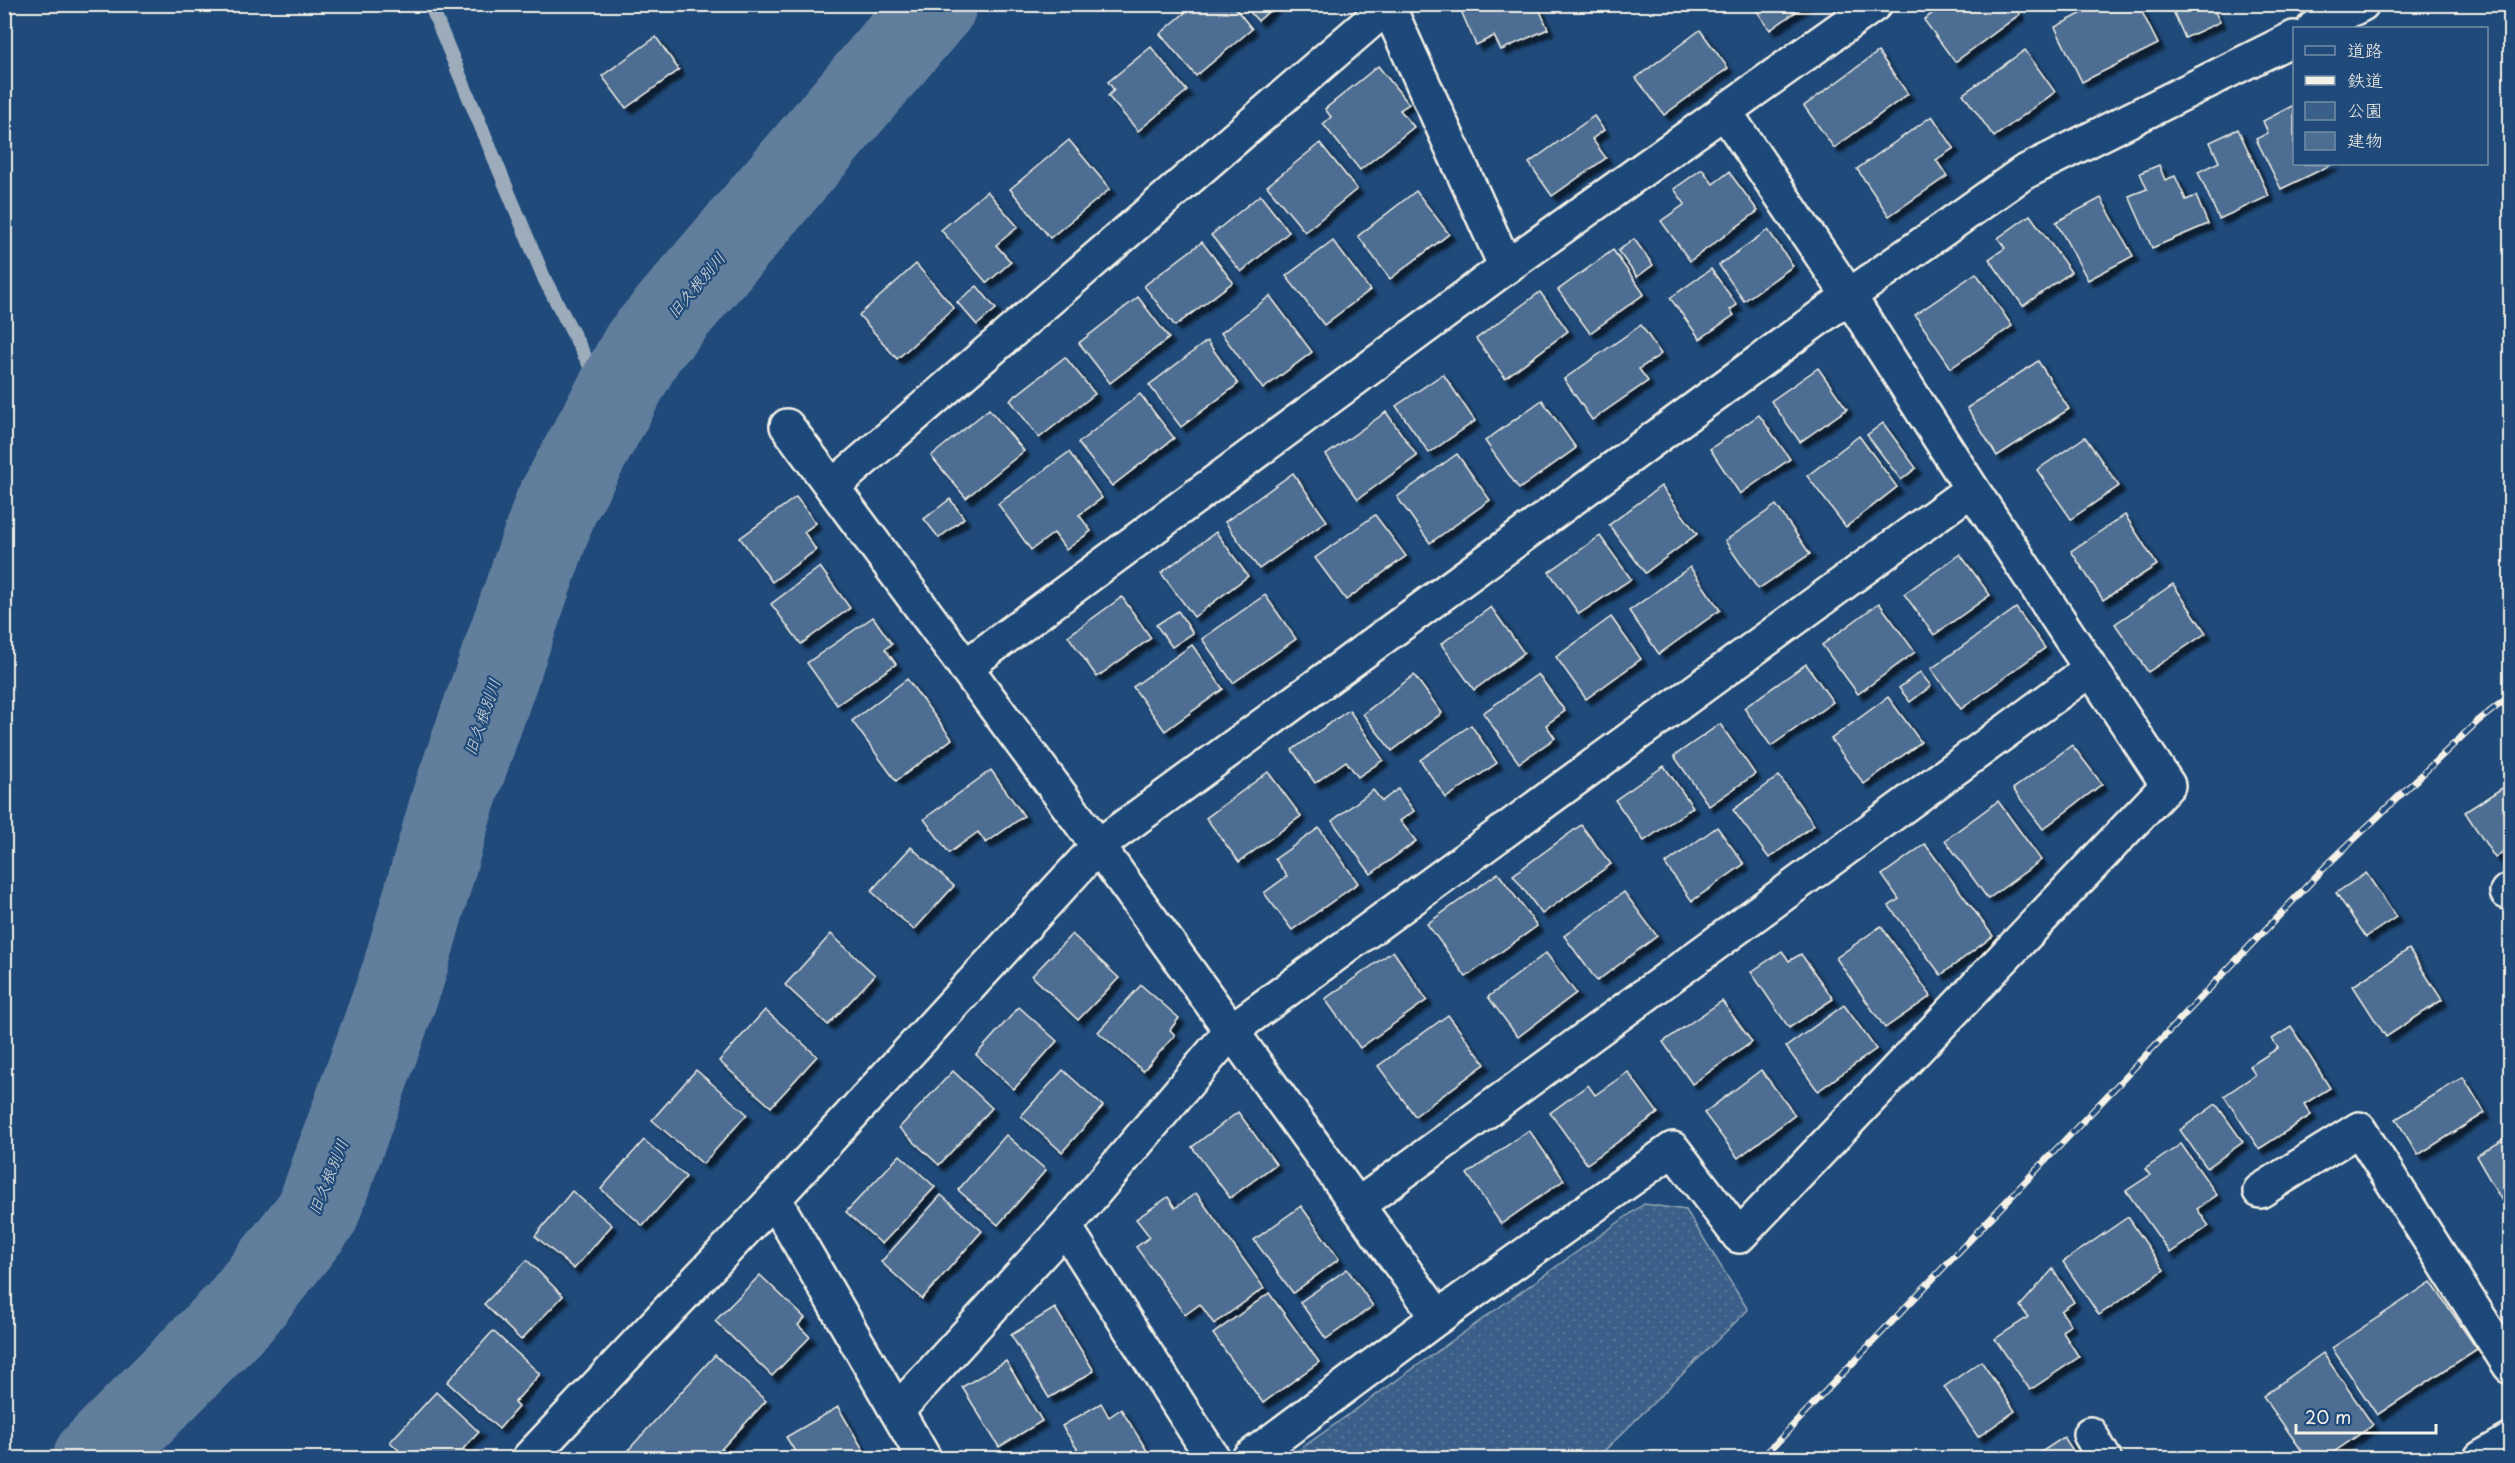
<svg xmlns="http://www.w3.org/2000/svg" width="2515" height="1463" font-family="'Playpen Sans','Klee One',sans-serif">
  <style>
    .green { fill: url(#green-dots); stroke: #97a8b8; stroke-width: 1.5 }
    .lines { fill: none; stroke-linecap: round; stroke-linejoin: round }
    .stream { stroke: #9cacbb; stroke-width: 14 }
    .river { stroke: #627e9d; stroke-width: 84 }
    .building { fill: #4d6e92; stroke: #f4f1e8; stroke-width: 1.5; filter: url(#shadow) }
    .minor-casing { stroke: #f4f1e8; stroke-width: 38 }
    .minor { stroke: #1f4a7a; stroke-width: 33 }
    .rail-casing { stroke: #f4f1e8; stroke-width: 7 }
    .rail { stroke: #1f4a7a; stroke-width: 4.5; stroke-dasharray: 14; stroke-linecap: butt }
    .labels { text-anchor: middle; stroke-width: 4.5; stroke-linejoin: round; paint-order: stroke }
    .water-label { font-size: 16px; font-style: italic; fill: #dee0dd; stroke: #1f4a7a }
  </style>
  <defs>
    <pattern id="green-dots" width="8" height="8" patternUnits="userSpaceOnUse" patternTransform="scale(1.5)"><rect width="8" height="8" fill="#3a5f88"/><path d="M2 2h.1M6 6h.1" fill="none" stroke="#577699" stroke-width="1.8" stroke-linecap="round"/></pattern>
    <filter id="shadow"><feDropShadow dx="5.5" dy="5.5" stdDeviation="1.5" flood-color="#0009"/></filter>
  </defs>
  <rect width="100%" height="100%" fill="#1f4a7a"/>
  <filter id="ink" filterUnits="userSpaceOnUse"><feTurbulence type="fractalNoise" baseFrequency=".0167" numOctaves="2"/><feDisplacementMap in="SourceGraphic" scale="12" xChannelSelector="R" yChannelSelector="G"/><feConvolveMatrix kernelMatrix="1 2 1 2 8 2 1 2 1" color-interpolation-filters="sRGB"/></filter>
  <g filter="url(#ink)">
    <path class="green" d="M1644 1204 1686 1210 1748 1310 1597 1458H1291L1292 1455Z"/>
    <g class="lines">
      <path class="stream" d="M430 4 545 280 611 406"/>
      <path class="river" d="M95 1458 239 1313 317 1214 403 975 453 800 556 506 643 347 935 4"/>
    </g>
    <g class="building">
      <path d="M1195 4H1232L1252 29 1196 76 1160 34Z"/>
      <path d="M1243 4H1277L1258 21Z"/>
      <path d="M1458 4H1537L1548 29 1501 50 1494 36 1476 45Z"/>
      <path d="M1752 4H1807L1770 30Z"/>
      <path d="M1944 4H2013L2020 14 1955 62 1924 20Z"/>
      <path d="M2100 4H2138L2158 44 2082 82 2055 27Z"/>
      <path d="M2170 4H2211L2220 22 2185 38Z"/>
      <path d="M1700 30 1728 68 1664 115 1636 78Z"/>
      <path d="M656 37 679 70 626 108 602 76Z"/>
      <path d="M1151 47 1187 91 1138 131 1108 96 1114 90 1108 82Z"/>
      <path d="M2025 50 2055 92 1994 137 1963 94Z"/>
      <path d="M1878 52 1908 94 1834 148 1804 106Z"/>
      <path d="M1378 66 1409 104 1400 110 1414 127 1360 170 1323 124 1331 117 1325 109Z"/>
      <path d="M2294 105V164H2333L2281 189 2256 139 2268 133 2263 121Z"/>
      <path d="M1594 116 1604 130 1592 139 1606 158 1552 196 1529 163Z"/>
      <path d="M1932 116 1954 148 1936 160 1947 176 1889 216 1857 169Z"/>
      <path d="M2238 129 2269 196 2219 219 2198 172 2219 162 2210 142Z"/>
      <path d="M1069 140 1110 189 1050 238 1010 189Z"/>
      <path d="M1320 143 1357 189 1305 232 1267 186Z"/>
      <path d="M2159 165 2165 180 2175 176 2186 200 2196 196 2208 224 2152 248 2129 196 2147 189 2140 173Z"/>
      <path d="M1702 169 1713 184 1729 172 1758 211 1690 261 1661 221 1685 204 1674 189Z"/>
      <path d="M987 191 1018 227 996 245 1011 262 987 283 941 230Z"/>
      <path d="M1416 191 1449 234 1390 279 1358 236Z"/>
      <path d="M1260 195 1289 232 1241 272 1211 235Z"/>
      <path d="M2101 198 2133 256 2088 280 2056 222Z"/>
      <path d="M2030 215 2071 272 2023 306 1989 259 2005 248 1998 238Z"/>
      <path d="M1768 230 1793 266 1744 301 1719 265Z"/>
      <path d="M1634 239 1653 265 1637 277 1618 251Z"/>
      <path d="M1333 241 1370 290 1324 325 1286 276Z"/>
      <path d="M1202 242 1233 282 1175 326 1144 286Z"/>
      <path d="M1613 250 1644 294 1590 333 1558 290Z"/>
      <path d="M916 264 954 308 897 359 859 315Z"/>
      <path d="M1711 269 1737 305 1730 310 1734 315 1700 339 1670 298Z"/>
      <path d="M1976 273 2012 326 1951 368 1915 315Z"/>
      <path d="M977 286 996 309 977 325 957 302Z"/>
      <path d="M1540 292 1568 331 1505 378 1476 339Z"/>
      <path d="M1270 296 1312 352 1263 389 1221 333Z"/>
      <path d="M1138 297 1169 338 1110 383 1079 343Z"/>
      <path d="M1641 325 1661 354 1639 369 1648 381 1592 420 1564 379Z"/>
      <path d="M1207 341 1238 384 1181 427 1149 385Z"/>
      <path d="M1065 357 1095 394 1039 438 1010 400Z"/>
      <path d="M2038 361 2069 409 1997 456 1967 408Z"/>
      <path d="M1818 368 1847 409 1800 442 1771 401Z"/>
      <path d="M1443 374 1475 421 1429 453 1396 406Z"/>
      <path d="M1140 394 1174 438 1112 486 1078 443Z"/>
      <path d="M1542 400 1576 448 1519 489 1485 441Z"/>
      <path d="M989 409 1024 451 966 498 931 456Z"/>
      <path d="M1386 412 1417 456 1358 499 1326 455Z"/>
      <path d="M1759 415 1790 459 1740 494 1710 449Z"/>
      <path d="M1883 423 1916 468 1901 480 1867 435Z"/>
      <path d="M1859 436 1897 487 1846 527 1807 476Z"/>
      <path d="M2085 437 2119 486 2071 519 2037 470Z"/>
      <path d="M1069 452 1102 498 1079 515 1091 531 1066 550 1054 533 1031 550 998 504Z"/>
      <path d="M1457 454 1490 500 1430 543 1397 497Z"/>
      <path d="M1293 473 1327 521 1259 569 1225 522Z"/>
      <path d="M1661 486 1697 534 1645 573 1609 525Z"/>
      <path d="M796 497 816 523 804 532 816 550 772 582 740 538Z"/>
      <path d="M950 499 964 518 939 538 924 519Z"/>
      <path d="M1776 505 1810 554 1758 589 1725 541Z"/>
      <path d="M1375 515 1406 556 1346 600 1315 558Z"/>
      <path d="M2125 515 2157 565 2103 600 2071 551Z"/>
      <path d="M1216 532 1248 576 1194 617 1161 573Z"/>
      <path d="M1600 536 1631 579 1579 614 1549 572Z"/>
      <path d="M1960 554 1990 595 1934 635 1904 594Z"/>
      <path d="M820 567 850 608 801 644 771 604Z"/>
      <path d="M1690 567 1720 610 1659 654 1629 611Z"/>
      <path d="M2173 584 2206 633 2148 672 2115 624Z"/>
      <path d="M1265 595 1296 639 1233 683 1202 639Z"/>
      <path d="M1122 597 1151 638 1097 677 1068 636Z"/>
      <path d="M1879 603 1915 652 1858 694 1822 645Z"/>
      <path d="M1491 607 1524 653 1474 690 1441 644Z"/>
      <path d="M2016 608 2045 648 1961 709 1931 669Z"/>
      <path d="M1178 611 1193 633 1172 647 1156 625Z"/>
      <path d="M873 617 892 644 885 649 896 664 837 705 807 663Z"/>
      <path d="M1611 617 1641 659 1586 699 1556 657Z"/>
      <path d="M1192 645 1223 689 1165 731 1133 687Z"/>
      <path d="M1806 664 1833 702 1771 746 1744 708Z"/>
      <path d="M1920 672 1931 686 1910 702 1899 688Z"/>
      <path d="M1538 674 1565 711 1546 725 1555 738 1519 763 1483 713Z"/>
      <path d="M1414 675 1442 713 1392 751 1363 714Z"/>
      <path d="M907 679 952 739 896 781 852 721Z"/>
      <path d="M1888 697 1921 742 1864 784 1831 739Z"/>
      <path d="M1349 710 1383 760 1358 777 1346 761 1315 783 1292 750Z"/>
      <path d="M1720 724 1755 774 1709 806 1674 756Z"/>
      <path d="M1471 725 1497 763 1446 798 1420 760Z"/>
      <path d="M2072 745 2102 784 2043 829 2013 789Z"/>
      <path d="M1664 766 1693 807 1644 841 1615 800Z"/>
      <path d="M991 770 1024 816 986 843 978 832 949 853 924 819Z"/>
      <path d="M1268 772 1301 816 1239 862 1206 818Z"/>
      <path d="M1779 776 1814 825 1769 858 1733 810Z"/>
      <path d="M2510 783V848L2495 858 2465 812Z"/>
      <path d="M1398 789 1414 811 1400 821 1416 841 1371 874 1332 821 1373 790 1382 801Z"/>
      <path d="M1998 801 2041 860 1988 899 1945 840Z"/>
      <path d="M1581 825 1611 864 1542 914 1513 875Z"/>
      <path d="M1717 827 1744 864 1692 901 1665 864Z"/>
      <path d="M1319 828 1358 883 1292 930 1264 893 1287 876 1275 859Z"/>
      <path d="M1925 844 1993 936 1941 975 1889 906 1899 899 1882 875Z"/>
      <path d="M911 847 954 886 914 930 871 891Z"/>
      <path d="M1498 873 1537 926 1466 977 1427 924Z"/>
      <path d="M2366 873 2396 917 2366 937 2336 893Z"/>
      <path d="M1624 892 1657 936 1597 981 1564 936Z"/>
      <path d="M1881 926 1931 996 1885 1028 1836 958Z"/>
      <path d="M831 934 875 975 828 1025 785 985Z"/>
      <path d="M1072 934 1119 978 1078 1020 1032 976Z"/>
      <path d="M2409 949 2442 1000 2386 1037 2353 986Z"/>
      <path d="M1393 951 1427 1000 1360 1048 1325 999Z"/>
      <path d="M1782 951 1789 961 1801 954 1833 999 1789 1028 1751 972Z"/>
      <path d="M1546 953 1576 993 1518 1037 1488 997Z"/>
      <path d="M1141 985 1179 1018 1170 1030 1175 1035 1143 1071 1098 1032Z"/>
      <path d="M1722 1001 1752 1042 1692 1084 1663 1042Z"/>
      <path d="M1844 1005 1876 1049 1818 1091 1786 1047Z"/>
      <path d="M1019 1007 1057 1041 1014 1089 976 1055Z"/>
      <path d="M765 1010 817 1056 771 1107 719 1061Z"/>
      <path d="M1448 1015 1485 1064 1415 1116 1378 1066Z"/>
      <path d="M2291 1027 2330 1088 2304 1104 2311 1115 2259 1149 2224 1096 2255 1075 2250 1066 2278 1048 2272 1039Z"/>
      <path d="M696 1070 747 1114 703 1164 652 1120Z"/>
      <path d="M1063 1070 1103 1106 1062 1152 1021 1116Z"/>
      <path d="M1761 1070 1795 1115 1738 1158 1704 1113Z"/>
      <path d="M953 1071 992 1108 939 1165 899 1128Z"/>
      <path d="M1628 1072 1658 1113 1587 1164 1550 1113 1588 1085 1595 1095Z"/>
      <path d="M2463 1077 2485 1113 2418 1155 2396 1119Z"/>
      <path d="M2216 1104 2243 1142 2207 1168 2180 1130Z"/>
      <path d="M1238 1112 1276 1164 1230 1198 1192 1147Z"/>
      <path d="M1529 1130 1564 1180 1501 1224 1467 1174Z"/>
      <path d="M1006 1135 1046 1170 998 1225 958 1190Z"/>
      <path d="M2510 1136V1196L2502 1201 2476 1156Z"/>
      <path d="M644 1140 686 1177 643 1226 601 1189Z"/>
      <path d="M2181 1144 2217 1195 2197 1209 2209 1226 2170 1253 2126 1191 2150 1175 2145 1169Z"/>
      <path d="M900 1155 935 1187 882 1244 846 1212Z"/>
      <path d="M572 1191 612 1225 574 1269 535 1236Z"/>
      <path d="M1196 1193 1264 1288 1214 1324 1200 1304 1185 1315 1136 1247 1150 1237 1136 1219 1168 1197 1175 1208Z"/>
      <path d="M941 1195 982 1231 922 1299 881 1262Z"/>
      <path d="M1301 1206 1339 1259 1293 1293 1254 1240Z"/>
      <path d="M2128 1217 2164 1270 2099 1315 2063 1262Z"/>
      <path d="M527 1260 563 1296 521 1340 484 1304Z"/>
      <path d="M1347 1269 1373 1306 1326 1339 1300 1302Z"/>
      <path d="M2053 1269 2074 1302 2061 1311 2071 1325 2062 1331 2079 1357 2030 1390 1995 1339 2028 1317 2020 1306Z"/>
      <path d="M760 1275 805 1318 798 1325 810 1337 772 1376 715 1321Z"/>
      <path d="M2431 1282 2477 1349 2377 1415 2332 1348Z"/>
      <path d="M1269 1293 1319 1362 1263 1403 1213 1334Z"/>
      <path d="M1055 1308 1094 1371 1049 1398 1011 1335Z"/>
      <path d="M493 1331 540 1374 514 1403 518 1407 499 1429 447 1382Z"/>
      <path d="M2323 1353 2373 1425 2325 1458H2307L2263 1396Z"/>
      <path d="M715 1355 766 1401 713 1458H621Z"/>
      <path d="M1006 1361 1042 1421 999 1447 962 1387Z"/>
      <path d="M1981 1361 2015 1411 1978 1437 1944 1387Z"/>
      <path d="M436 1392 479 1432 463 1449 469 1455 466 1458H407L390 1442Z"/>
      <path d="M1101 1403 1109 1417 1121 1409 1151 1457 1083 1458 1062 1426Z"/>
      <path d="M838 1407 868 1458H799L786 1437Z"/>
      <path d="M2064 1437 2078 1458H2032Z"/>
    </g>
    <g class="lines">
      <defs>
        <g id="minor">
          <path d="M2314 28 2362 4"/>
          <path d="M787 426 1098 846 1438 1317"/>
          <path d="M832 487 1388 6 1506 267"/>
          <path d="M965 667 1506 267 1875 4"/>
          <path d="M2507 892 2510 890"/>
          <path d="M2260 1191 2359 1129 2510 1366"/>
          <path d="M774 1199 924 1458"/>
          <path d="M1358 1205 2091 669"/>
          <path d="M1065 1227 1213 1458"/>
          <path d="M897 1411 1065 1227 1232 1030 1972 489"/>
          <path d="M2090 1434 2104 1458"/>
          <path d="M529 1458 774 1199 1098 846 1849 296 2023 173 2294 38"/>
          <path d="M1249 1458 1438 1317 1673 1149 1739 1236 2168 785 1972 489 1849 296 1725 112"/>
          <path d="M2481 1458 2510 1441"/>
        </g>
      </defs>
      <use href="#minor" class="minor-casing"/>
      <use href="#minor" class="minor"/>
      <defs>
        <path id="rail" d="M1762 1458 2327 865 2478 721 2510 696"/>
      </defs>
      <use href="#rail" class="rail-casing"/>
      <use href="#rail" class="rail"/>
    </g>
  </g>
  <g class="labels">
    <g class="water-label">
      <text transform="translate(696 285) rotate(-50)" y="6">旧久根別川</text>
      <text transform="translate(482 717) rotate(-71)" y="6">旧久根別川</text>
      <text transform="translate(328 1177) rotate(-68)" y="6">旧久根別川</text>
    </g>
  </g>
  <rect width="2515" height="1463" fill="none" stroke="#1f4a7a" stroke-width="24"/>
  <rect x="12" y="12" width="2491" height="1439" fill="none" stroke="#f4f1e8" stroke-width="2" filter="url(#ink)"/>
  <rect x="2293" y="27" width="195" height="138" fill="#1f4a7a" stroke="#748da6" stroke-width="1.5"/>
  <rect x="2305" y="46" width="30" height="9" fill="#1f4a7a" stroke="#748da6" stroke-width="1.5"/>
  <text x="2347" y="57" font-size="18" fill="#f4f1e8">道路</text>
  <rect x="2305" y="76" width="30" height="9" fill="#f4f1e8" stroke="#748da6" stroke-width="1.5"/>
  <text x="2347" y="87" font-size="18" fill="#f4f1e8">鉄道</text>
  <rect x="2305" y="102" width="30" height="18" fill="#3a5f88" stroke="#748da6" stroke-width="1.5"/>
  <text x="2347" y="117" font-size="18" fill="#f4f1e8">公園</text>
  <rect x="2305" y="132" width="30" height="18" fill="#4d6e92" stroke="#748da6" stroke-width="1.5"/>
  <text x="2347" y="147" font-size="18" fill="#f4f1e8">建物</text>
  <path d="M2296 1424v9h140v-9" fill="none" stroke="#f4f1e8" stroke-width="3"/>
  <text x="2305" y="1424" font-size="18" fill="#f4f1e8" stroke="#1f4a7a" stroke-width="4.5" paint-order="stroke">20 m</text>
</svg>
